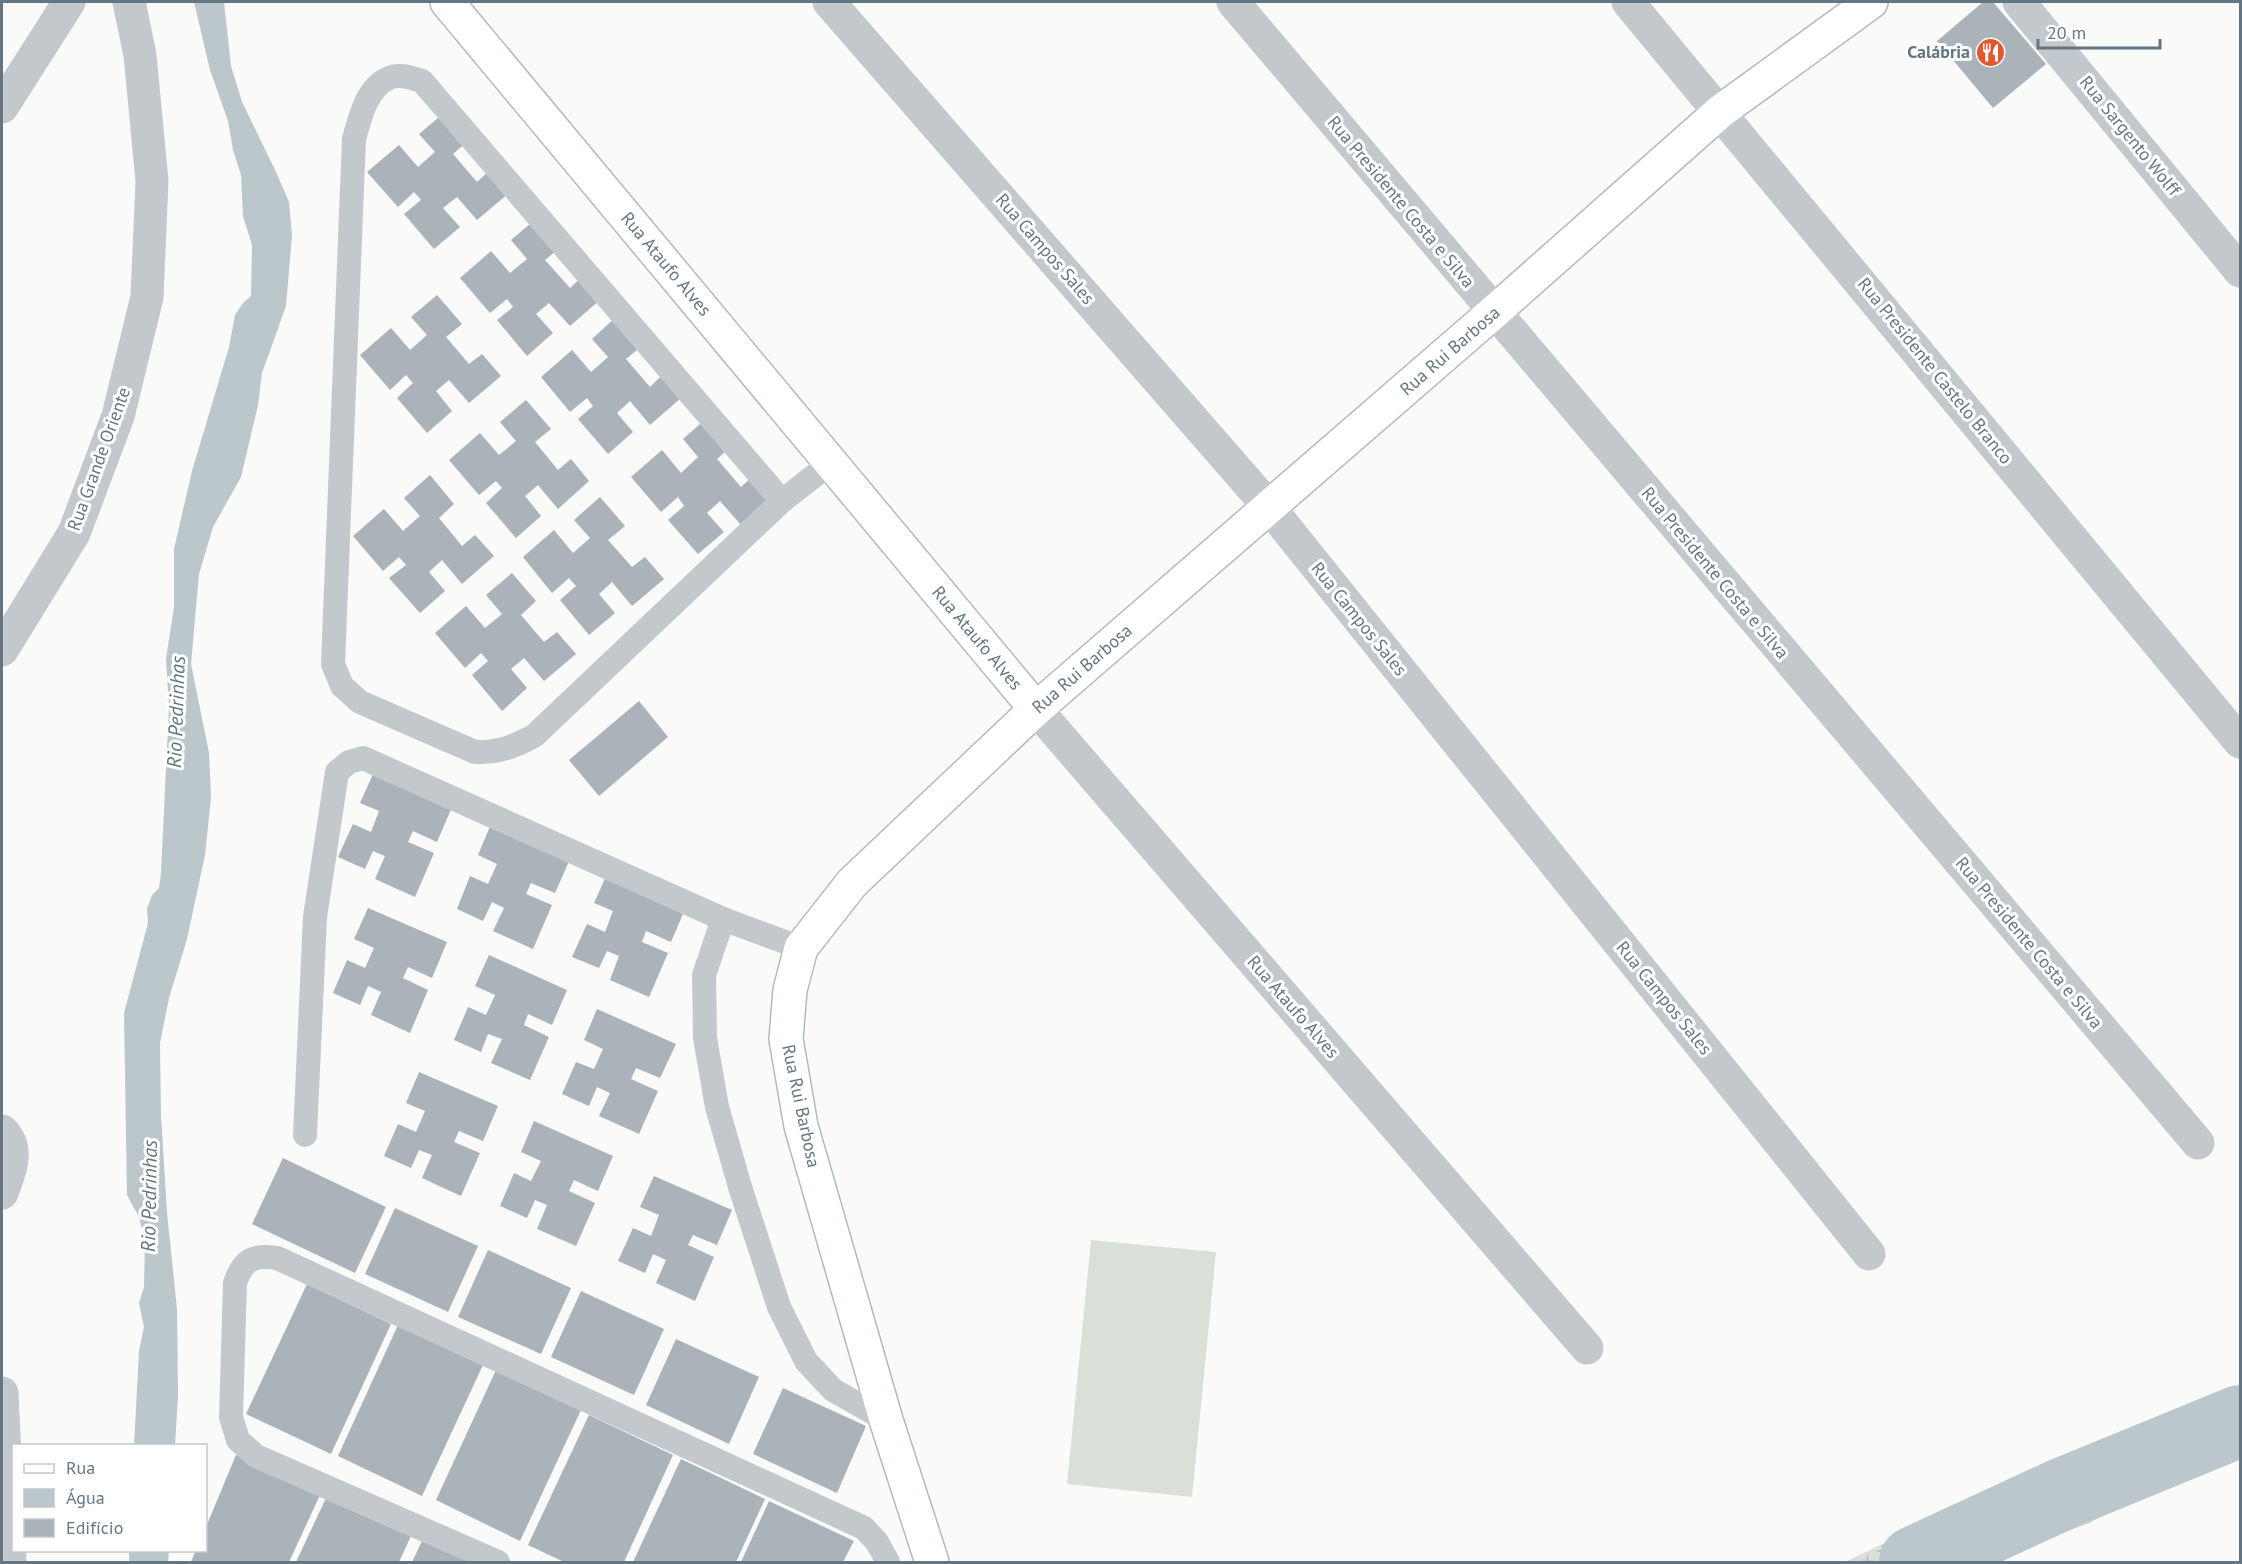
<svg xmlns="http://www.w3.org/2000/svg" width="2242" height="1564" font-family="'PT Sans',sans-serif">
  <style>
    .grass { fill: #dadfd7 }
    .wetland { fill: url(#wetland-marsh) }
    .water { fill: #bbc7cb }
    .lines { fill: none; stroke-linecap: round; stroke-linejoin: round }
    .river { stroke: #bbc7cb; stroke-width: 72 }
    .building { fill: #aab3b9 }
    .secondary-casing { stroke: #b3babf; stroke-width: 36 }
    .lane { stroke: #c3c8cc; stroke-width: 24 }
    .street { stroke: #c3c8cc; stroke-width: 33 }
    .secondary { stroke: #fff; stroke-width: 33 }
    .labels { text-anchor: middle; stroke-width: 6; stroke-linejoin: round; paint-order: stroke }
    .poi-label { font-size: 18px; font-weight: bold; fill: #657683; stroke: #fff; text-anchor: end }
    .street-label { font-size: 18px; fill: #657683; stroke: #fff }
    .water-label { font-size: 20px; font-style: italic; fill: #60757c; stroke: #fff }
  </style>
  <defs>
    <pattern id="wetland-marsh" width="20" height="14" patternUnits="userSpaceOnUse" patternTransform="scale(1.5)"><rect width="20" height="14" fill="#dadfd7"/><path d="M1 5h8M5 5V1M11 12h8M15 12V8" fill="none" stroke="#b4b9b4"/></pattern>
  </defs>
  <rect width="100%" height="100%" fill="#fafaf8"/>
  <path class="grass" d="M1091 1240 1216 1252 1192 1497 1067 1484Z"/>
  <path class="wetland" d="M2240 1398V1446L2196 1459 2157 1485 2090 1523 1994 1558 1976 1562H1845L2002 1487Z"/>
  <g class="water">
    <path d="M194 2H224L231 66 242 102 276 172 289 202 292 235 286 306 262 373 258 405 241 477 213 527 199 574 191 664 209 753 211 797 205 855 187 939 169 998 160 1043 161 1115 167 1213 177 1309 178 1396 175 1445 134 1446 139 1351 144 1327 139 1303 144 1287 145 1241 139 1217 127 1195 124 1013 148 923 147 909 152 895 159 888 161 873 169 707 166 659 174 607V549L192 471 229 347 235 315 243 303 251 296 252 245 243 216 241 175 233 150 228 121 210 70Z"/>
    <path d="M129 1551H169L168 1562H129Z"/>
  </g>
  <g class="lines">
    <path class="river" d="M1915 1562 2062 1494 2240 1421"/>
  </g>
  <g class="building">
    <path d="M1983 2H1993L2046 64 1993 108 1937 41Z"/>
    <path d="M445 112 469 140 453 154 477 182 489 171 509 193 477 220 457 197 443 208 460 227 434 249 404 214 421 200 414 192 398 207 367 172 399 145 418 167 435 152 419 134Z"/>
    <path d="M537 218 562 246 545 260 570 288 582 277 601 299 570 326 549 303 536 314 553 333 527 356 497 320 513 307 507 299 490 313 460 278 491 251 510 273 527 259 511 240Z"/>
    <path d="M437 295 462 324 446 337 469 364 482 354 501 376 469 403 449 380 436 391 452 411 427 433 397 398 413 383 406 375 390 390 360 355 391 328 410 350 427 335 411 317Z"/>
    <path d="M617 316 643 345 626 359 650 387 662 375 681 398 650 425 630 401 617 413 633 432 608 454 578 419 593 406 587 398 570 412 541 377 572 350 591 372 608 357 592 339Z"/>
    <path d="M526 400 551 429 535 442 558 470 571 459 589 481 558 509 538 485 525 496 541 516 516 538 486 503 502 488 496 481 479 495 449 460 480 433 499 455 516 441 500 422Z"/>
    <path d="M709 416 733 445 717 459 741 487 753 476 772 498 741 525 720 501 707 513 724 532 698 554 668 520 684 506 678 497 661 512 631 477 662 450 681 473 698 457 683 439Z"/>
    <path d="M430 475 454 504 439 518 462 546 475 535 494 556 462 584 442 560 429 572 445 591 420 613 389 578 406 565 399 557 383 571 353 536 384 509 403 531 420 516 404 498Z"/>
    <path d="M600 497 625 526 608 540 632 567 645 557 664 579 632 606 612 582 599 594 615 613 589 635 560 600 576 586 569 578 552 593 523 557 554 530 573 553 590 538 574 520Z"/>
    <path d="M512 573 536 601 521 615 544 642 557 632 576 654 544 681 524 658 511 669 527 688 502 711 472 675 488 661 481 653 465 668 435 633 466 606 485 628 502 614 486 595Z"/>
    <path d="M639 701 668 737 599 796 569 760Z"/>
    <path d="M374 772 452 807 437 842 413 831 408 842 434 853 415 897 375 879 385 856 373 851 365 869 338 857 353 824 371 832 379 811 360 803Z"/>
    <path d="M491 824 570 859 555 893 531 883 526 894 552 905 533 949 493 931 504 908 492 902 483 921 457 909 470 876 488 884 497 864 478 855Z"/>
    <path d="M608 872 686 907 671 942 646 931 642 942 668 953 649 997 610 980 619 956 607 951 599 968 572 957 587 924 605 932 613 911 594 903Z"/>
    <path d="M368 908 447 942 432 978 408 967 403 978 428 990 410 1033 371 1015 381 992 368 986 360 1005 333 993 347 960 365 968 374 948 354 939Z"/>
    <path d="M489 955 567 990 552 1025 528 1014 524 1025 549 1037 530 1080 491 1063 502 1039 488 1034 481 1052 454 1040 468 1007 486 1015 495 995 475 986Z"/>
    <path d="M597 1009 676 1044 660 1078 636 1068 631 1079 658 1091 639 1134 599 1116 610 1093 597 1087 589 1106 562 1094 576 1062 594 1069 603 1049 584 1040Z"/>
    <path d="M419 1072 498 1106 483 1141 459 1131 454 1142 480 1153 461 1196 422 1178 432 1155 419 1150 411 1168 384 1156 398 1124 416 1132 425 1111 406 1103Z"/>
    <path d="M534 1121 613 1156 598 1191 574 1180 569 1191 595 1203 576 1246 537 1229 547 1205 535 1200 527 1218 500 1206 514 1173 531 1181 541 1161 521 1152Z"/>
    <path d="M283 1158 386 1207 355 1273 252 1224Z"/>
    <path d="M654 1176 732 1210 717 1245 693 1235 688 1245 714 1257 695 1301 656 1283 666 1260 653 1254 645 1273 618 1261 633 1228 651 1236 659 1215 640 1207Z"/>
    <path d="M395 1208 478 1246 448 1312 365 1274Z"/>
    <path d="M488 1250 571 1288 541 1354 458 1317Z"/>
    <path d="M307 1284 391 1324 331 1454 246 1414Z"/>
    <path d="M581 1291 664 1329 634 1395 551 1357Z"/>
    <path d="M398 1325 483 1365 422 1496 338 1456Z"/>
    <path d="M676 1339 759 1377 729 1444 646 1405Z"/>
    <path d="M496 1370 581 1410 520 1541 436 1500Z"/>
    <path d="M783 1388 866 1426 837 1493 753 1454Z"/>
    <path d="M589 1415 673 1455 624 1562H564L528 1545Z"/>
    <path d="M236 1455 320 1495 289 1562H191L196 1550H206V1527Z"/>
    <path d="M681 1459 765 1499 736 1562H633Z"/>
    <path d="M327 1496 411 1536 399 1562H296Z"/>
    <path d="M769 1501 854 1541 843 1562H741Z"/>
    <path d="M423 1539 475 1562H412Z"/>
  </g>
  <g class="lines">
    <defs>
      <g id="secondary">
        <path d="M447 2 1036 709"/>
        <path d="M932 1562 886 1420 801 1126 786 1039 790 990 801 948 852 883 1036 709 1494 312 1721 111 1871 2"/>
      </g>
    </defs>
    <use href="#secondary" class="secondary-casing"/>
    <g class="lane">
      <path d="M782 501 422 81C412 78 399 73 389 78 366 88 360 118 354 139L333 664 342 686 360 702 475 752C498 753 513 747 534 736L782 501 832 462"/>
      <path d="M723 919 704 975 705 1038 717 1107 741 1190 779 1307 806 1361 833 1390 886 1420"/>
      <path d="M305 1135 315 917 337 772 349 762 363 758 723 919 801 948"/>
      <path d="M498 1562 256 1456 238 1440 231 1417 235 1283C243 1260 253 1254 277 1258L864 1528 877 1542 888 1562"/>
    </g>
    <g class="street">
      <path d="M829 2 1269 507 1869 1254"/>
      <path d="M1233 2 2198 1143"/>
      <path d="M1628 2 2240 742"/>
      <path d="M2019 2 2240 271"/>
      <path d="M2 107 69 2"/>
      <path d="M2 650 74 533 118 416 147 297 152 181 140 55 129 2"/>
      <path d="M1036 709 1587 1348"/>
      <path d="M2 1131C21 1150 9 1172 2 1193"/>
      <path d="M2 1393 10 1562"/>
    </g>
    <use href="#secondary" class="secondary"/>
  </g>
  <defs>
    <symbol id="restaurant-disc" viewBox="-11 -11 22 22"><circle r="9.5" fill="#e4572e" stroke="#fff"/><path d="M-5-6h1v4h1v-4h1v4h1v-4h1v5L-1.5 .5V6h-2V.5L-5-1ZM5-6V6H3V1.5H1.5Q1.5-4 5-6Z" fill="#fff"/></symbol>
  </defs>
  <g fill-rule="evenodd">
    <use href="#restaurant-disc" x="1974" y="36" width="33" height="33"/>
  </g>
  <g class="labels">
    <g class="poi-label">
      <text x="1970" y="58">Calábria</text>
    </g>
    <g class="street-label">
      <text transform="translate(2130 136) rotate(51)" y="6">Rua Sargento Wolff</text>
      <text transform="translate(1401 202) rotate(50)" y="6">Rua Presidente Costa e Silva</text>
      <text transform="translate(1045 249) rotate(49)" y="6">Rua Campos Sales</text>
      <text transform="translate(666 264) rotate(50)" y="6">Rua Ataufo Alves</text>
      <text transform="translate(1450 351) rotate(-41)" y="6">Rua Rui Barbosa</text>
      <text transform="translate(1935 371) rotate(51)" y="6">Rua Presidente Castelo Branco</text>
      <text transform="translate(99 459) rotate(-70)" y="6">Rua Grande Oriente</text>
      <text transform="translate(1715 573) rotate(50)" y="6">Rua Presidente Costa e Silva</text>
      <text transform="translate(1359 619) rotate(51)" y="6">Rua Campos Sales</text>
      <text transform="translate(977 638) rotate(50)" y="6">Rua Ataufo Alves</text>
      <text transform="translate(1082 669) rotate(-41)" y="6">Rua Rui Barbosa</text>
      <text transform="translate(2029 943) rotate(50)" y="6">Rua Presidente Costa e Silva</text>
      <text transform="translate(1664 998) rotate(51)" y="6">Rua Campos Sales</text>
      <text transform="translate(1293 1007) rotate(49)" y="6">Rua Ataufo Alves</text>
      <text transform="translate(801 1106) rotate(78)" y="6">Rua Rui Barbosa</text>
    </g>
    <g class="water-label">
      <text transform="translate(176 712) rotate(-88)" y="7">Rio Pedrinhas</text>
      <text transform="translate(149 1196) rotate(-89)" y="7">Rio Pedrinhas</text>
    </g>
  </g>
  <rect width="2242" height="1564" fill="none" stroke="#657683" stroke-width="6"/>
  <rect x="12" y="1444" width="195" height="108" fill="#ffffff" stroke="#c1c8cd" stroke-width="1.5"/>
  <rect x="24" y="1464" width="30" height="9" fill="#ffffff" stroke="#c1c8cd" stroke-width="1.5"/>
  <text x="66" y="1474" font-size="18" fill="#657683">Rua</text>
  <rect x="24" y="1489" width="30" height="18" fill="#bbc7cb" stroke="#c1c8cd" stroke-width="1.5"/>
  <text x="66" y="1504" font-size="18" fill="#657683">Água</text>
  <rect x="24" y="1519" width="30" height="18" fill="#aab3b9" stroke="#c1c8cd" stroke-width="1.5"/>
  <text x="66" y="1534" font-size="18" fill="#657683">Edifício</text>
  <path d="M2038 39v9h122v-9" fill="none" stroke="#657683" stroke-width="3"/>
  <text x="2047" y="39" font-size="18" fill="#657683" stroke="#ffffff" stroke-width="4.5" paint-order="stroke">20 m</text>
</svg>
